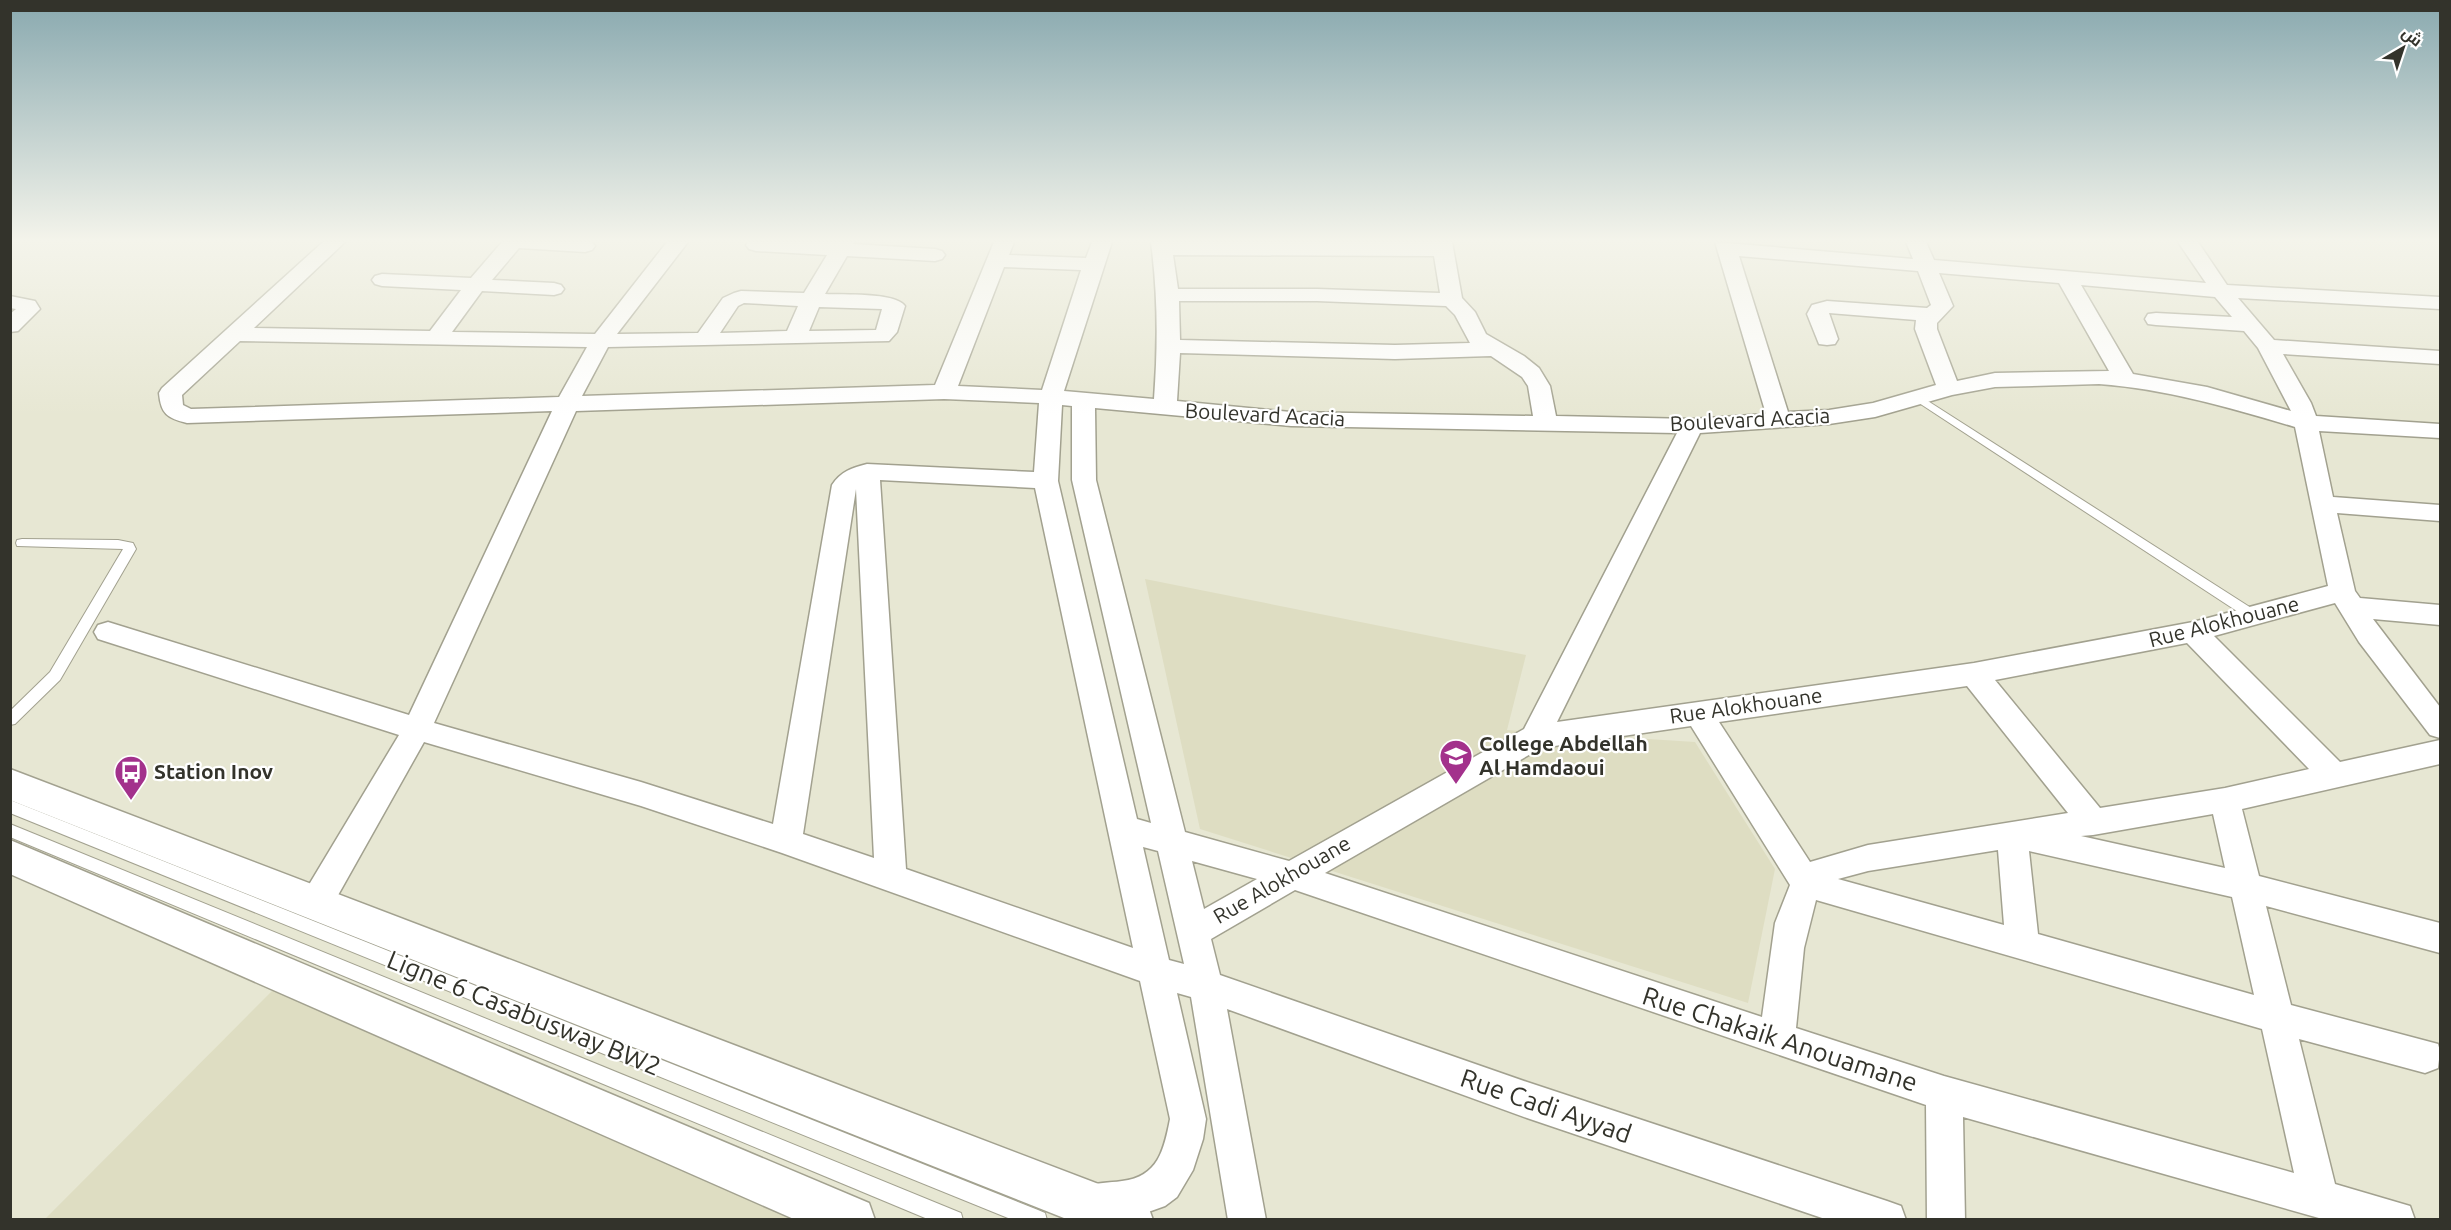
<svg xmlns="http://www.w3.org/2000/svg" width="2451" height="1230" font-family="Ubuntu,Cairo,sans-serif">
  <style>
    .built { fill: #deddc2 }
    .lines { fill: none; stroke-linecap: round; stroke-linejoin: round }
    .lane-casing { stroke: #a2a18f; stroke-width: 2 }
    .street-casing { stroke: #a2a18f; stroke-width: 3 }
    .secondary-casing { stroke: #a2a18f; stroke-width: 3 }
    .lane { fill: #fff; fill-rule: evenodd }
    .street { fill: #fff; fill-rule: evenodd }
    .secondary { fill: #fff; fill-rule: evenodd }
    .labels { text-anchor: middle; stroke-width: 4.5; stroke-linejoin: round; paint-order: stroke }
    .street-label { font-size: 21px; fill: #33332b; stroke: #fff }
    .poi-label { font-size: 21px; font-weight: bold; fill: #33332b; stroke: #fff; text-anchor: start }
    .near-street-label { font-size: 26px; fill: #33332b; stroke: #fff }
  </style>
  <rect width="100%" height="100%" fill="#e7e7d3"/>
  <g class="built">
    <path d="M1145 579 1526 655 1507 730 1695 742 1775 869 1748 1003 1200 829Z"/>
    <path d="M276 987 809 1220H44Z"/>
  </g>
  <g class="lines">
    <defs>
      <g id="lane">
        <path d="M1920 396 2259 613 2261 616 2259 619H2249L1916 401 1914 399Z"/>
        <path d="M22 539 118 540 133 543 136 549 60 680 15 724 10 725V711L50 672 123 549 17 546 16 543 17 540Z"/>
        <path d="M10 800 1038 1210 1045 1213 1047 1220H1013L10 813Z"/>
        <path d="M10 824 961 1213 963 1220H930L10 837Z"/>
      </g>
      <g id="street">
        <path d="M323 242H345L254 328 430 331 461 290 382 286 375 284 372 280 375 276 382 274 471 278 502 242H592L595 246 592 250 585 252 519 248 492 280 554 283 561 285 564 289 561 293 554 295 482 291 452 332 595 334 667 242H688L617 334 698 333 723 298 734 293 741 291 804 293 827 255 756 251 749 249 746 245 748 242H855L853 244 935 249 942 251 945 255 942 259 935 261 847 256 825 294C842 295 895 292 905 306L897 332 889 341 608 347 582 396 935 385 994 242H1014L1009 255 1086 258 1092 242H1112L1064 391 1154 399C1158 345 1158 296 1151 242H1452L1462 298 1475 312 1486 334 1524 356 1539 368 1550 386 1556 416 1692 419 1766 414 1715 242 1913 259 1906 242H1926L1934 260 2206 283 2178 242H2198L2227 285 2440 297V309L2238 298 2274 340 2440 351V364L2283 354 2311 403 2316 416 2440 424V438L2319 431 2333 497 2440 505V521L2337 513 2355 591 2360 598 2440 605V625L2373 619 2440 707V738L2430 735 2359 642 2335 603 2214 636 2340 762 2440 740V764L2242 809 2259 876 2440 923V953L2266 906 2291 1005 2438 1044 2440 1051 2438 1068 2425 1073 2299 1039 2335 1184 2410 1206 2415 1220H2326L1963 1117 1965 1220H1927L1926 1105 1295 890 1211 939 1220 975 1527 1082 1887 1201 1901 1206 1906 1220H1828L1527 1118 1227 1009 1266 1220H1228L1191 997 1177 993 1206 1119 1203 1139 1193 1170 1177 1197 1165 1206 1151 1211 1123 1220H1096L1084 1215 1079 1201 1084 1187C1098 1182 1108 1183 1122 1181 1158 1177 1164 1150 1170 1119L1140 981 782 853 641 806 424 742 328 913 316 917 304 913 300 903 304 893 399 735 98 639 94 632 98 625 108 622 409 715 552 411 187 423C167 418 161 414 159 393L162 388ZM1173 255 1434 256 1440 293 1317 289H1178ZM1739 256 1918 271 1931 305 1927 308 1827 301 1812 305 1807 314 1819 344 1827 345 1835 344 1838 339 1829 313 1916 320 1915 329 1936 385 1873 403 1829 410 1788 412ZM1004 267 1081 270 1042 390 958 386ZM1939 273 2059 283 2109 371 1995 373 1957 381 1937 329V323L1953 306ZM2081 285 2215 297 2232 317 2156 313 2148 314 2145 319 2148 324 2156 325 2244 331 2258 348 2291 411 2207 387 2133 374ZM1179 301H1317L1446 306 1455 315 1470 343 1395 345 1180 340ZM744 303 798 306 787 331 720 333 738 306ZM819 307 882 309 876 330 809 331ZM240 341 587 347 559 397 191 409 183 405 182 395ZM1180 353 1395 359 1491 356 1522 377 1528 386 1533 416 1291 412 1177 401ZM2099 384C2167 389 2231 408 2295 427L2328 586 2193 622 1974 663 1557 722 1700 433 1829 424 1875 417 1952 395 1995 387ZM944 399 1039 403 1034 472 867 464C852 468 841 471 832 485L773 824 641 782 434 723 576 411ZM1062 405 1072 406V480L1151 823 1137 819 1058 481ZM1095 408 1291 426 1677 433 1524 729 1289 861 1185 832 1096 480ZM880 480 1035 488 1133 948 906 869ZM856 489 874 858 803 834ZM2187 643 2309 769 2225 788 2100 808 1995 680ZM1967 686 2068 813 1868 845 1810 862 1719 722ZM1691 726 1790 885 1775 923 1762 1017 1325 873 1541 748ZM2213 814 2225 868 2081 836 2093 835ZM1143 847 1158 851 1184 964 1169 960ZM1998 850 2004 925 1838 879 1868 871ZM2029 851 2232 897 2254 995 2038 934ZM1192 861 1257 879 1204 909ZM1816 900 2262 1029 2294 1173 1944 1076 1796 1028 1804 948Z"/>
        <path d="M10 296 35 301 40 309 18 331 10 332V314L16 309 10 308Z"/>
      </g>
      <g id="secondary">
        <path d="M10 769 1130 1196 1147 1203 1153 1220H1069L10 800Z"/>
        <path d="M10 840 869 1203 875 1220H796L10 874Z"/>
      </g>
    </defs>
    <use href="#lane" class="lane-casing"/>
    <use href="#street" class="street-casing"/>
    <use href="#secondary" class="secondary-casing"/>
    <use href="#lane" class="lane"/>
    <use href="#street" class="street"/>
    <use href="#secondary" class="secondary"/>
  </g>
  <linearGradient id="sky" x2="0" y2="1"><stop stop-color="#89a9af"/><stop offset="0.58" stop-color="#f4f4eb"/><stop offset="1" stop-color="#f4f4eb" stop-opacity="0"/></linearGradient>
  <rect width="2451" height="415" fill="url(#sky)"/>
  <defs>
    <symbol id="school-pin" viewBox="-11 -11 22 30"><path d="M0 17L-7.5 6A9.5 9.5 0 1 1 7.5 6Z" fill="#a3318c" stroke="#fff"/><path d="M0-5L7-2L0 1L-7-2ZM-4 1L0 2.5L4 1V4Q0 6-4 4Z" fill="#fff"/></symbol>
    <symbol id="bus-pin" viewBox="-11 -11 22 30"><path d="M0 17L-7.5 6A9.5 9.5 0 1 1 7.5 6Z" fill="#a3318c" stroke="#fff"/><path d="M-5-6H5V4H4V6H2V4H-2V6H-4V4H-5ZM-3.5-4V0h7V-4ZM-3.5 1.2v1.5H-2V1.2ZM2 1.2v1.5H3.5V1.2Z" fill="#fff"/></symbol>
  </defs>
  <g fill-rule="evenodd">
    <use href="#school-pin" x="1437" y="737" width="38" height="52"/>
    <use href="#bus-pin" x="112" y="753" width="38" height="52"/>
  </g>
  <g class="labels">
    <g class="street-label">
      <text transform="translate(1265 415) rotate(3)" y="7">Boulevard Acacia</text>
      <text transform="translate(1750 420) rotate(-3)" y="7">Boulevard Acacia</text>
      <text transform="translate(2224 622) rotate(-14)" y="7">Rue Alokhouane</text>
      <text transform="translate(1746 706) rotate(-8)" y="7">Rue Alokhouane</text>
      <text transform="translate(1282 880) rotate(-30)" y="7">Rue Alokhouane</text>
    </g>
    <g class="poi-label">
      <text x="1479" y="751">College Abdellah<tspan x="1479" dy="24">Al Hamdaoui</tspan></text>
      <text x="154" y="779">Station Inov</text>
    </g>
    <g class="near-street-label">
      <text transform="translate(524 1013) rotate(22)" y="9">Ligne 6 Casabusway BW2</text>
      <text transform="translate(1780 1039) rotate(18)" y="9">Rue Chakaik Anouamane</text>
      <text transform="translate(1546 1106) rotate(19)" y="9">Rue Cadi Ayyad</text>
    </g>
  </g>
  <rect width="2451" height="1230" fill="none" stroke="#33332b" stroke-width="24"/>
  <g transform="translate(2403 48) rotate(39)" stroke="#ffffff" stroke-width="4.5" paint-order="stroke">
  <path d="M0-4.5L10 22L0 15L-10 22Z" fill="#33332b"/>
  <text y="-9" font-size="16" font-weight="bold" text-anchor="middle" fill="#33332b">ش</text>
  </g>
</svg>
